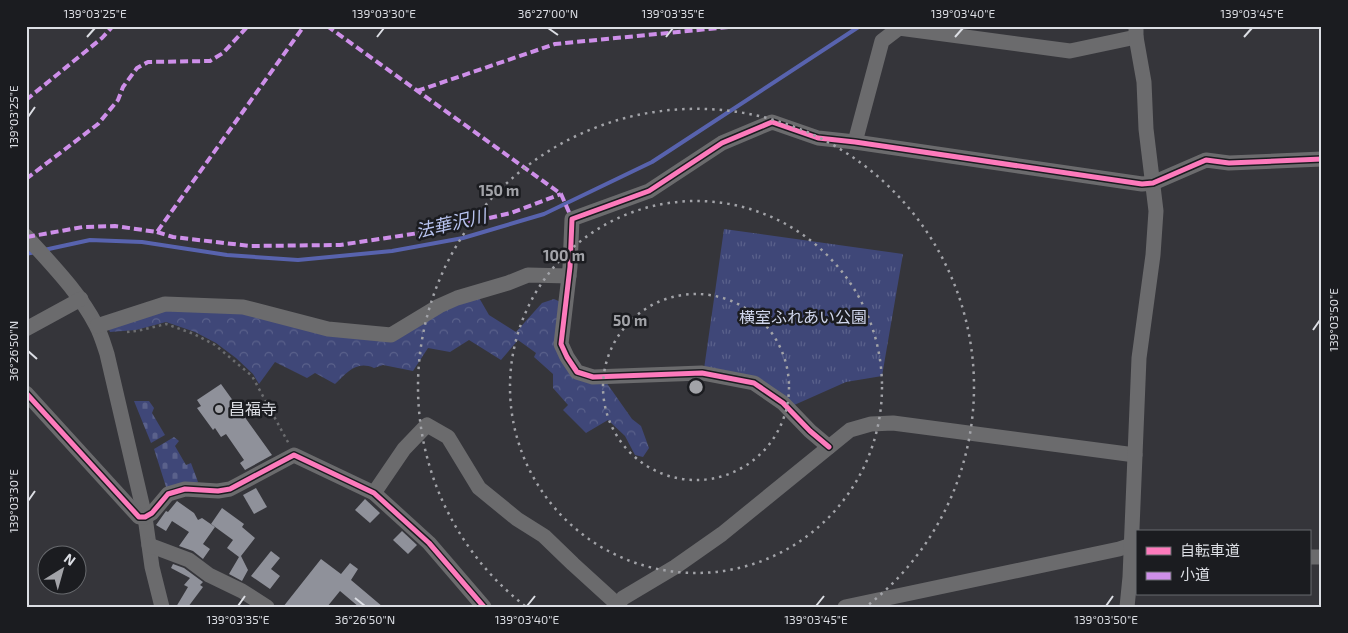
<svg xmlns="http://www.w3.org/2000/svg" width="1348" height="633" font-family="'Exo 2','Noto Sans JP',sans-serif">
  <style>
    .grass { fill: url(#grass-tufts) }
    .forest { fill: url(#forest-crowns) }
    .cemetery { fill: url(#cemetery-stones) }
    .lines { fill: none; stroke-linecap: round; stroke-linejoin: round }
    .stream { stroke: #5863ae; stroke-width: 4 }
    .building { fill: #8f919a }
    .path { stroke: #6b6c6f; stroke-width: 2.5; stroke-dasharray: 2.5 4; stroke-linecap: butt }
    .minor { stroke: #6b6b6d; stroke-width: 15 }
    .quiet { stroke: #ce8fe9; stroke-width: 4; stroke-dasharray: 8 4; stroke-linecap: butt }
    .cycleway-casing { stroke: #1b1c20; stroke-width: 8 }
    .cycleway { stroke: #fd7abc; stroke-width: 5 }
    .ticks { fill: none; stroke: #dcdee4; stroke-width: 2 }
    .ring { fill: none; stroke: #a2a3a8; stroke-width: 2.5; stroke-dasharray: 2.5 5 }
    .poi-dot { fill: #a2a3a8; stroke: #1b1c20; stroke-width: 2 }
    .labels { text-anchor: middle; stroke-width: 5; stroke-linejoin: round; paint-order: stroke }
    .park-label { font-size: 16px; fill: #d0d6ec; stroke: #1b1c20 }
    .poi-label { font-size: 16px; fill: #dcdee4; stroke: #1b1c20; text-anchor: start }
    .water-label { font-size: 18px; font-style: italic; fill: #b7c2ee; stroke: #1b1c20 }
    .centre { fill: #a2a3a8; stroke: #1b1c20; stroke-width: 2.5 }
    .ring-label { font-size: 15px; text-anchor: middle; font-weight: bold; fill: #a2a3a8; stroke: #1b1c20; stroke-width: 5; stroke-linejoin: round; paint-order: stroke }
    .neatline { fill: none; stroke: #dcdee4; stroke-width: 2 }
    .ticks-label { font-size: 12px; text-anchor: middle; fill: #dcdee4 }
  </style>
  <defs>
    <pattern id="grass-tufts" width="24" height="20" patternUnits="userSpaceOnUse" patternTransform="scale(1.25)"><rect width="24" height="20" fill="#3f4778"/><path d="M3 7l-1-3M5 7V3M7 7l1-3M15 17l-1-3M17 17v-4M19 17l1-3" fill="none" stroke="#5a618b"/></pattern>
    <pattern id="forest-crowns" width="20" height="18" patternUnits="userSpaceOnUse" patternTransform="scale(1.25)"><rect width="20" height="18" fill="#3f4778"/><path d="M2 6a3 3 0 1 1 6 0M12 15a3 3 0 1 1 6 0" fill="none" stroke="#5a618b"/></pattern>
    <pattern id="cemetery-stones" width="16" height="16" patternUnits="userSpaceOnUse" patternTransform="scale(1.25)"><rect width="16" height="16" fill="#3f4778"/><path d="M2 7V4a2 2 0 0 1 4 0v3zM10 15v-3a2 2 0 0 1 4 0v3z" fill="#5a618b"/></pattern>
  </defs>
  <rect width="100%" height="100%" fill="#35353a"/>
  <path class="grass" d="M724 229 903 254 882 376 846 382 792 406 704 369Z"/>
  <path class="forest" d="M478 296 489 315 516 332 542 303 554 299 563 303V358L606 382 632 419 641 426 649 448 643 457 635 455 625 436 608 420 586 433 563 410 568 405 553 388V374L534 357 536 353 518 340 501 360 469 340 450 352 428 348 413 371 383 365 374 368C356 360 347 373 335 384L315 373 307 378 275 362 259 384 253 374 236 358 216 343 195 332 166 322 136 330 110 332 107 325 165 306 243 311 392 339 440 310Z"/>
  <g class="cemetery">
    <path d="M134 401H149L154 408 152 413 165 435 151 443Z"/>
    <path d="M174 437 179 441 175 446 186 465 191 463 198 482 167 490 154 449Z"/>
  </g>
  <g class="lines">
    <g class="stream">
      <path d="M44 250 90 240 142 242 227 255 298 260 392 251 463 238 544 214 652 162 860 26"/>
      <path d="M26 254 35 252"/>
    </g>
  </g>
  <g class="building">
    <path d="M221 384 272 455 245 470 240 463 244 460 226 434 221 437 215 428 213 430 197 408 201 406 197 400Z"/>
    <path d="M256 488 267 507 254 514 243 495Z"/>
    <path d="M365 499 380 513 370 523 355 510Z"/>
    <path d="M177 501 194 513 198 520 202 518 215 527 203 544 210 549 203 559 193 551 179 546 189 532 172 521 166 531 156 525 166 511 168 512Z"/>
    <path d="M222 508 244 524 242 527 255 538 241 556 248 570 242 581 229 574 239 557 227 548 233 540 211 524Z"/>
    <path d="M402 531 417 545 408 554 393 540Z"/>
    <path d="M271 551 280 558 271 569 280 576 270 589 251 576Z"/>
    <path d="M321 559 341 574 350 563 358 569 351 580 383 607H359L340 591 327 607H283Z"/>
    <path d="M173 564 184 568 203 582 200 585 203 587 188 607H176L188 587 184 585 190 578 171 568Z"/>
  </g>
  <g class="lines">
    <path class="path" d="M127 332 137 331 166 324 194 334 215 345 252 376 289 444"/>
    <g class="minor">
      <path d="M855 142 882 41 899 28 1070 51 1136 37"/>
      <path d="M26 236C51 264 79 292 96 325 101 334 104 345 107 354L145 517 152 567 162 607"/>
      <path d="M97 326 165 304 243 307 328 329 391 335 439 306 457 298 508 283 528 275 569 276"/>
      <path d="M26 329 81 299"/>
      <path d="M26 393 139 517H145L152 513 168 494 185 489 218 491 230 489 294 455 374 493 429 543 484 607"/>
      <path d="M829 447 810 431 783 403 754 383 702 373 593 377 577 372 567 357 561 344 570 267 572 219 649 191 722 143 772 122 818 138 855 142 1142 184 1153 183 1206 160 1229 163 1322 159"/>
      <path d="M374 493 404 449 427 425 448 437 479 488 517 519 544 536 573 564 618 605"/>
      <path d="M149 545 189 560 209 575 242 591 267 607"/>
      <path d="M1309 557H1322"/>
      <path d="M616 607 623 598 675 567 722 534 850 430 871 424 893 423 1135 455"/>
      <path d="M845 607 1119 549 1131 545 1137 546"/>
      <path d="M1127 607 1130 577 1139 358 1153 255 1156 211 1146 129 1144 82 1136 37V26"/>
    </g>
    <g class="quiet">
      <path d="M327 26 561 194 572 219"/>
      <path d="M417 91 555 44 739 26"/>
      <path d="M26 100 102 38 113 26"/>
      <path d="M26 179 98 124 118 100 123 87 137 68 148 62 210 61 223 53 248 26"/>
      <path d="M157 232 173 237 250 246 340 245 432 231 511 213 561 194"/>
      <path d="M27 237 83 227 115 226 157 232 304 26"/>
    </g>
    <defs>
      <g id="cycleway">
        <path d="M26 393 139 517H145L152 513 168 494 185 489 218 491 230 489 294 455 374 493 429 543 484 607"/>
        <path d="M829 447 810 431 783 403 754 383 702 373 593 377 577 372 567 357 561 344 570 267 572 219 649 191 722 143 772 122 818 138 855 142 1142 184 1153 183 1206 160 1229 163 1322 159"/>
      </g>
    </defs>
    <use href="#cycleway" class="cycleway-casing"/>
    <use href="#cycleway" class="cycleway"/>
  </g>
  <path class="ticks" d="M548 28 558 35M87 37 95 28M377 37 384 28M666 37 673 28M955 37 963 28M1244 37 1252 28M28 117 35 107M1313 330 1320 320M28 351 37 359M28 501 35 491M355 598 365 606M238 606 245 596M527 606 535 596M816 606 824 596M1106 606 1113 596"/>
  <g class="ring">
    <circle cx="696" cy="387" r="93"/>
    <circle cx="696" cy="387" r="186"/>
    <path d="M525 606A278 278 0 1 1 867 606"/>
  </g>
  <circle class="poi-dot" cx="219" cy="409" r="5"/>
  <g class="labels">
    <g class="park-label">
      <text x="803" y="323">横室ふれあい公園</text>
    </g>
    <g class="poi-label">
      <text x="229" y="415">昌福寺</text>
    </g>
    <g class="water-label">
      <text transform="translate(451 224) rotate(-13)" y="6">法華沢川</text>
    </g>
  </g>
  <circle cx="696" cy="387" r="8" class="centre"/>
  <g class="ring-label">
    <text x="499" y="196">150 m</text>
    <text x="564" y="261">100 m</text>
    <text x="630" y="326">50 m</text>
  </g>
  <rect width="1348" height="633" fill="none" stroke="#1b1c20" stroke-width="55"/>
  <rect x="1136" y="530" width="175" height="65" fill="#1b1c20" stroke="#686a6e"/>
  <rect x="1146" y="547" width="25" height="8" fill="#fd7abc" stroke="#686a6e"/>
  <text x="1180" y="556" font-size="15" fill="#dcdee4">自転車道</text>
  <rect x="1146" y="572" width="25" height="8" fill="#ce8fe9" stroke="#686a6e"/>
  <text x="1180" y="580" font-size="15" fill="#dcdee4">小道</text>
  <g transform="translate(62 570) rotate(37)"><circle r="24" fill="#1b1c20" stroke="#686a6e"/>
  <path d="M0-4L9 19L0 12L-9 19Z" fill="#a2a3a8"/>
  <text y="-8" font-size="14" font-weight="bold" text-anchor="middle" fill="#dcdee4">N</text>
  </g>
  <rect x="28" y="28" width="1292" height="578" class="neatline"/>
  <g class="ticks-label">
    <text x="95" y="18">139°03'25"E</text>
    <text x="384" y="18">139°03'30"E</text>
    <text x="548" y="18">36°27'00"N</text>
    <text x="673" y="18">139°03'35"E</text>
    <text x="963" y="18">139°03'40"E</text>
    <text x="1252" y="18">139°03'45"E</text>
    <text transform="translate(14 117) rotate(-90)" y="4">139°03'25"E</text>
    <text transform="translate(1334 320) rotate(-90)" y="4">139°03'50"E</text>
    <text transform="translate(14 351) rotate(-90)" y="4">36°26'50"N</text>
    <text transform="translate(14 501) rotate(-90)" y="4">139°03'30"E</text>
    <text x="238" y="624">139°03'35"E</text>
    <text x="365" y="624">36°26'50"N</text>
    <text x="527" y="624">139°03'40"E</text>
    <text x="816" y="624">139°03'45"E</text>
    <text x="1106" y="624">139°03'50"E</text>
  </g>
</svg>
